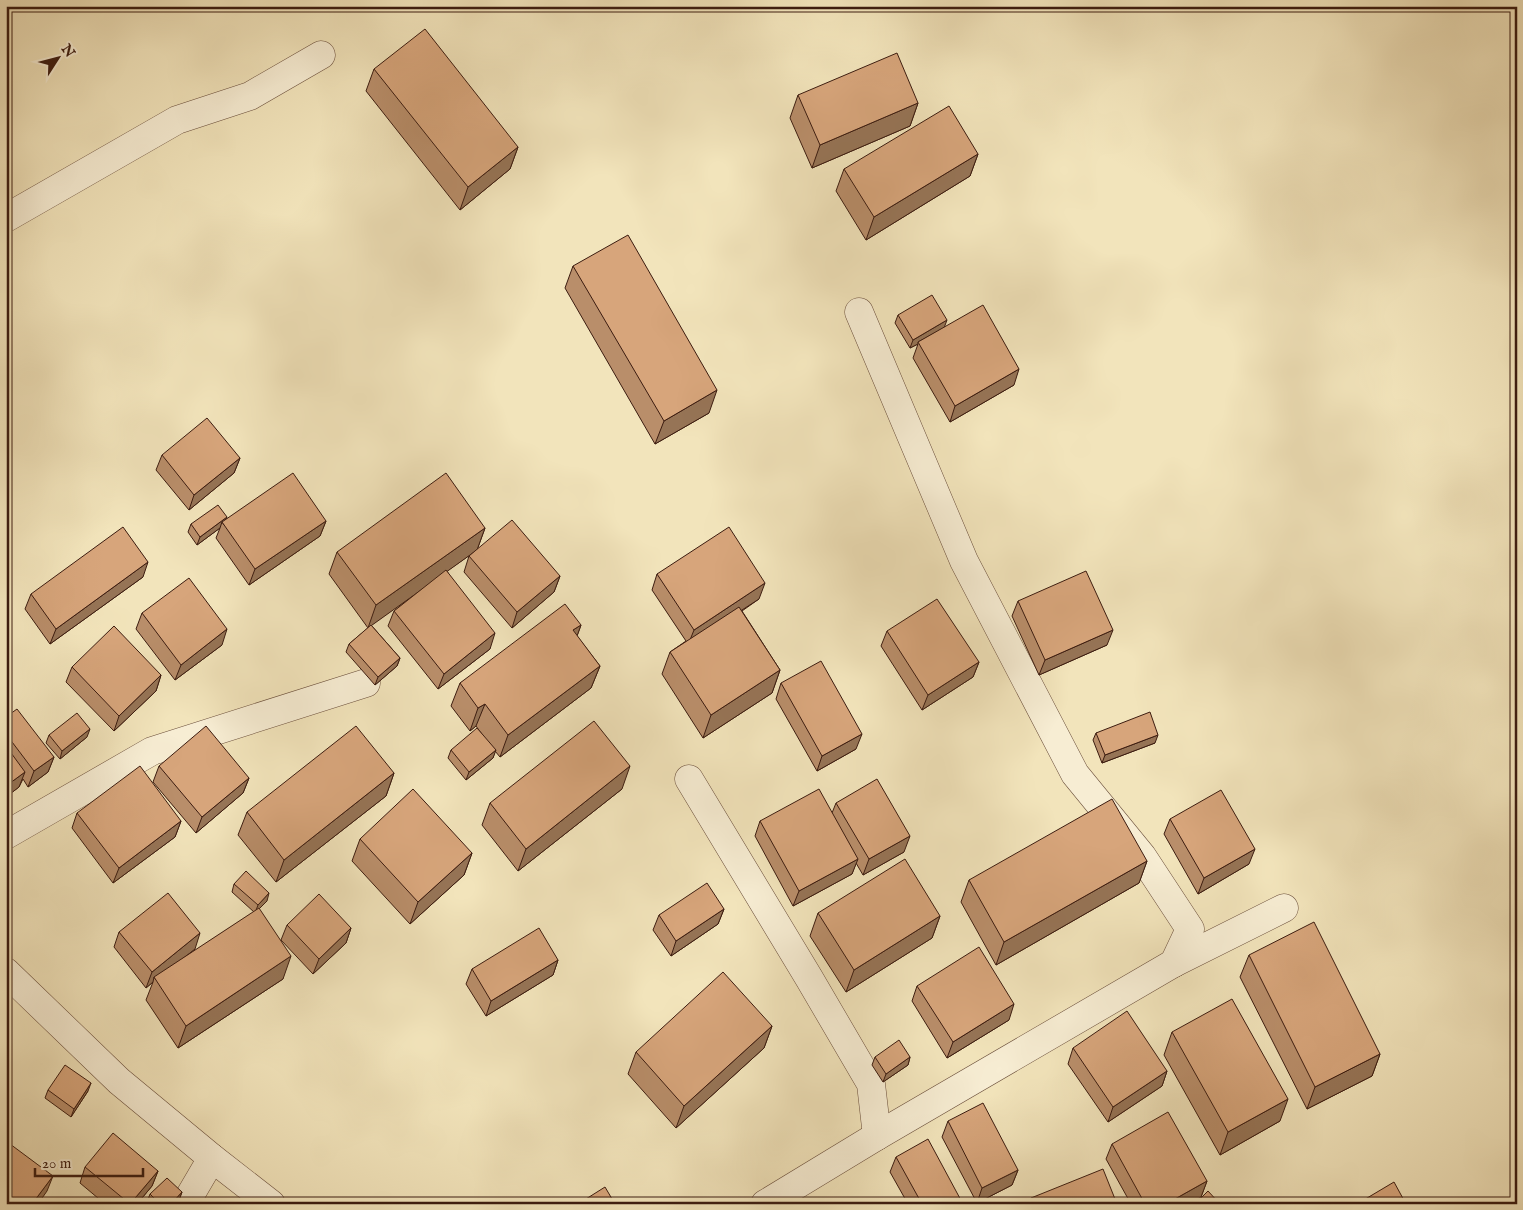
<svg xmlns="http://www.w3.org/2000/svg" width="1523" height="1210" font-family="'IM FELL English',serif">
  <style>
    .lines { fill: none; stroke-linecap: round; stroke-linejoin: round }
    .street-casing { stroke: #6a4e3b; stroke-width: 29 }
    .street { stroke: #f7edd3; stroke-width: 28 }
    .wall { fill: #b98e6a; stroke: #3c1c10 }
    .shaded-wall { fill: #967456; stroke: #3c1c10 }
    .building { fill: #d7a57b; stroke: #3c1c10 }
  </style>
  <rect width="100%" height="100%" fill="#f2e4bb"/>
  <filter id="stains"><feTurbulence type="fractalNoise" baseFrequency=".004" numOctaves="4"/><feColorMatrix values="0 0 0 0 .2 0 0 0 0 .09 0 0 0 0 .02 0 0 0 .5 -.17"/></filter>
  <radialGradient id="worn" r=".72"><stop offset=".6" stop-color="#630" stop-opacity="0"/><stop offset="1" stop-color="#630" stop-opacity=".3"/></radialGradient>
  <g class="lines">
    <defs>
      <g id="street">
        <path d="M6 218 177 120 250 96 321 55"/>
        <path d="M859 312 964 561 1075 774 1142 856 1190 929 1174 963"/>
        <path d="M689 779 809 978 871 1084 877 1136"/>
        <path d="M6 835 152 751 366 683"/>
        <path d="M6 972 119 1081 212 1158 271 1204"/>
        <path d="M185 1204 212 1158"/>
        <path d="M765 1204 877 1136 1174 963 1284 908"/>
      </g>
    </defs>
    <use href="#street" class="street-casing"/>
    <use href="#street" class="street"/>
  </g>
  <g class="wall">
    <path d="M374 69 518 147 510 169 460 210 366 91Z"/>
    <path d="M798 95 918 103 910 126 812 168 790 118Z"/>
    <path d="M978 154 970 176 866 240 836 191 844 169Z"/>
    <path d="M573 266 709 413 655 444 565 288Z"/>
    <path d="M898 315 944 327 1014 385 950 422 913 358 918 344 910 348 895 323Z"/>
    <path d="M162 455 240 458 234 473 189 510 156 470Z"/>
    <path d="M226 519 326 521 320 536 249 585 216 538 220 528 197 545 188 532 191 524Z"/>
    <path d="M485 528 477 550 447 571 490 649 438 689 388 626 394 611 415 594 371 625 400 658 397 666 375 685 346 652 349 644 368 628 329 574 337 552Z"/>
    <path d="M469 556 560 576 554 592 512 628 464 572Z"/>
    <path d="M657 574 759 599 742 611 780 670 772 693 703 738 662 674 670 652 686 641 652 590Z"/>
    <path d="M143 577 50 644 25 609 31 594Z"/>
    <path d="M1018 601 1107 645 1039 675 1012 616Z"/>
    <path d="M142 613 222 645 175 680 136 629Z"/>
    <path d="M581 625 577 636 600 666 591 688 500 757 495 751 493 758 466 780 448 758 451 750 484 737 476 726 470 731 451 706 460 683Z"/>
    <path d="M887 631 979 662 973 677 922 710 881 646Z"/>
    <path d="M72 667 161 675 156 691 114 731 66 682Z"/>
    <path d="M781 683 856 749 817 771 776 699Z"/>
    <path d="M6 717 54 757 48 772 28 787 23 779 19 787 6 797Z"/>
    <path d="M1096 733 1155 743 1102 763 1093 740Z"/>
    <path d="M49 735 87 737 60 759 46 743Z"/>
    <path d="M159 766 249 778 243 793 196 833 153 782Z"/>
    <path d="M394 773 386 796 276 882 238 835 247 812Z"/>
    <path d="M622 789 518 871 482 825 490 803Z"/>
    <path d="M836 803 904 852 863 875 856 863 852 874 793 906 755 836 760 821 832 813Z"/>
    <path d="M77 813 181 821 175 837 113 883 72 828Z"/>
    <path d="M1170 819 1249 864 1198 894 1164 834Z"/>
    <path d="M360 839 472 853 464 875 410 924 352 861Z"/>
    <path d="M1147 861 1139 883 996 965 961 902 969 880Z"/>
    <path d="M234 884 267 901 259 909 283 979 178 1048 146 1000 153 982 146 988 114 947 119 932 195 949 178 962 254 912 232 892Z"/>
    <path d="M724 909 718 924 671 956 653 930 659 915Z"/>
    <path d="M818 913 940 916 932 938 846 992 810 936Z"/>
    <path d="M287 925 351 928 346 943 313 974 281 940Z"/>
    <path d="M1249 955 1380 1054 1372 1076 1307 1109 1240 977Z"/>
    <path d="M558 960 553 975 486 1016 466 984 472 969Z"/>
    <path d="M917 986 1009 1020 947 1058 912 1001Z"/>
    <path d="M772 1026 764 1048 676 1128 628 1074 636 1052Z"/>
    <path d="M1172 1032 1280 1121 1220 1155 1164 1055Z"/>
    <path d="M1073 1048 1167 1071 1162 1086 1108 1122 1068 1064Z"/>
    <path d="M875 1057H910L908 1065 883 1082 872 1065Z"/>
    <path d="M48 1090 88 1091 71 1117 45 1098Z"/>
    <path d="M948 1121 1018 1170 1012 1185 977 1203 942 1137Z"/>
    <path d="M1112 1144 1207 1181 1201 1197 1188 1204H1131L1106 1159Z"/>
    <path d="M896 1157 963 1204H908L890 1172Z"/>
    <path d="M85 1167 158 1171 152 1186 137 1204H105L80 1183Z"/>
    <path d="M182 1192 179 1200 176 1204H149L147 1202 150 1194Z"/>
    <path d="M1031 1198 1117 1204H1029Z"/>
  </g>
  <g class="shaded-wall">
    <path d="M918 103 910 126 812 168 820 145Z"/>
    <path d="M518 147 510 169 460 210 468 187Z"/>
    <path d="M978 154 970 176 866 240 874 217Z"/>
    <path d="M947 320 944 328 918 342V344L910 348 913 340Z"/>
    <path d="M1019 369 1014 385 950 422 955 406Z"/>
    <path d="M717 390 709 413 655 444 664 421Z"/>
    <path d="M240 458 234 473 189 510 194 495Z"/>
    <path d="M227 517 224 525 222 522 220 528 197 545 200 537Z"/>
    <path d="M326 521 320 536 249 585 255 569Z"/>
    <path d="M485 528 477 550 368 628 376 605Z"/>
    <path d="M148 562 143 577 50 644 56 629Z"/>
    <path d="M560 576 554 592 512 628 517 612Z"/>
    <path d="M765 583 759 599 688 645 694 630Z"/>
    <path d="M581 625 573 647V630Z"/>
    <path d="M227 629 222 645 175 680 181 665Z"/>
    <path d="M1113 630 1107 645 1039 675 1045 660Z"/>
    <path d="M495 633 490 649 438 689 444 674Z"/>
    <path d="M400 658 397 666 375 685 378 677Z"/>
    <path d="M979 662 973 677 922 710 928 695Z"/>
    <path d="M600 666 591 688 500 757 508 735Z"/>
    <path d="M780 670 772 693 703 738 711 715Z"/>
    <path d="M161 675 156 691 114 731 119 716Z"/>
    <path d="M485 704 476 726 470 731 478 708Z"/>
    <path d="M90 729 87 737 60 759 62 751Z"/>
    <path d="M862 734 856 749 817 771 822 756Z"/>
    <path d="M1158 735 1155 743 1102 763 1105 755Z"/>
    <path d="M496 750 493 758 466 780 469 772Z"/>
    <path d="M54 757 48 772 28 787 34 771Z"/>
    <path d="M630 766 622 789 518 871 526 849Z"/>
    <path d="M25 772 19 787 6 797V786Z"/>
    <path d="M394 773 386 796 276 882 284 860Z"/>
    <path d="M249 778 243 793 196 833 202 817Z"/>
    <path d="M181 821 175 837 113 883 119 868Z"/>
    <path d="M910 836 904 852 863 875 869 859Z"/>
    <path d="M1255 849 1249 864 1198 894 1204 878Z"/>
    <path d="M472 853 464 875 410 924 418 902Z"/>
    <path d="M858 859 852 874 793 906 799 891Z"/>
    <path d="M1147 861 1139 883 996 965 1004 942Z"/>
    <path d="M269 893 267 901 255 913 258 905Z"/>
    <path d="M724 909 718 924 671 956 676 941Z"/>
    <path d="M940 916 932 938 846 992 854 970Z"/>
    <path d="M351 928 346 943 313 974 319 959Z"/>
    <path d="M200 933 195 949 156 980 154 977 153 982 146 988 152 972Z"/>
    <path d="M291 956 283 979 178 1048 186 1026Z"/>
    <path d="M558 960 553 975 486 1016 491 1001Z"/>
    <path d="M1014 1004 1009 1020 947 1058 953 1042Z"/>
    <path d="M772 1026 764 1048 676 1128 684 1106Z"/>
    <path d="M1380 1054 1372 1076 1307 1109 1315 1087Z"/>
    <path d="M910 1057 908 1065 883 1082 886 1074Z"/>
    <path d="M1167 1071 1162 1086 1108 1122 1113 1107Z"/>
    <path d="M91 1083 88 1091 71 1117 74 1109Z"/>
    <path d="M1288 1099 1280 1121 1220 1155 1228 1132Z"/>
    <path d="M1018 1170 1012 1185 977 1203 982 1188Z"/>
    <path d="M158 1171 152 1186 137 1204H130Z"/>
    <path d="M53 1176 47 1191 38 1204H32Z"/>
    <path d="M1207 1181 1201 1197 1188 1204H1166Z"/>
    <path d="M182 1192 179 1200 176 1204H171Z"/>
  </g>
  <g class="building">
    <path d="M425 29 518 147 468 187 374 69Z"/>
    <path d="M897 53 918 103 820 145 798 95Z"/>
    <path d="M949 106 978 154 874 217 844 169Z"/>
    <path d="M628 235 717 390 664 421 573 266Z"/>
    <path d="M932 295 947 320 913 340 898 315Z"/>
    <path d="M983 305 1019 369 955 406 918 342Z"/>
    <path d="M207 418 240 458 194 495 162 455Z"/>
    <path d="M293 473 326 521 255 569 222 522Z"/>
    <path d="M446 473 485 528 376 605 337 552Z"/>
    <path d="M218 505 227 517 200 537 191 524Z"/>
    <path d="M512 520 560 576 517 612 469 556Z"/>
    <path d="M123 527 148 562 56 629 31 594Z"/>
    <path d="M729 527 765 583 694 630 657 574Z"/>
    <path d="M446 570 495 633 444 674 394 611Z"/>
    <path d="M1086 571 1113 630 1045 660 1018 601Z"/>
    <path d="M189 578 227 629 181 665 142 613Z"/>
    <path d="M937 599 979 662 928 695 887 631Z"/>
    <path d="M565 604 581 625 573 630 600 666 508 735 485 704 478 708 460 683Z"/>
    <path d="M739 607 780 670 711 715 670 652Z"/>
    <path d="M371 625 400 658 378 677 349 644Z"/>
    <path d="M114 626 161 675 119 716 72 667Z"/>
    <path d="M821 661 862 734 822 756 781 683Z"/>
    <path d="M17 709 54 757 34 771 6 734V717Z"/>
    <path d="M1150 712 1158 735 1105 755 1096 733Z"/>
    <path d="M77 713 90 729 62 751 49 735Z"/>
    <path d="M594 721 630 766 526 849 490 803Z"/>
    <path d="M206 726 249 778 202 817 159 766Z"/>
    <path d="M356 726 394 773 284 860 247 812Z"/>
    <path d="M477 728 496 750 469 772 451 750Z"/>
    <path d="M6 746 25 772 6 786Z"/>
    <path d="M140 766 181 821 119 868 77 813Z"/>
    <path d="M877 779 910 836 869 859 836 803Z"/>
    <path d="M413 789 472 853 418 902 360 839Z"/>
    <path d="M819 789 858 859 799 891 760 821Z"/>
    <path d="M1221 790 1255 849 1204 878 1170 819Z"/>
    <path d="M1112 799 1147 861 1004 942 969 880Z"/>
    <path d="M905 859 940 916 854 970 818 913Z"/>
    <path d="M246 871 269 893 258 905 234 884Z"/>
    <path d="M707 883 724 909 676 941 659 915Z"/>
    <path d="M168 893 200 933 152 972 119 932Z"/>
    <path d="M319 894 351 928 319 959 287 925Z"/>
    <path d="M259 908 291 956 186 1026 154 977Z"/>
    <path d="M1314 922 1380 1054 1315 1087 1249 955Z"/>
    <path d="M539 928 558 960 491 1001 472 969Z"/>
    <path d="M979 947 1014 1004 953 1042 917 986Z"/>
    <path d="M723 972 772 1026 684 1106 636 1052Z"/>
    <path d="M1232 999 1288 1099 1228 1132 1172 1032Z"/>
    <path d="M1127 1011 1167 1071 1113 1107 1073 1048Z"/>
    <path d="M899 1040 910 1057 886 1074 875 1057Z"/>
    <path d="M65 1065 91 1083 74 1109 48 1090Z"/>
    <path d="M983 1103 1018 1170 982 1188 948 1121Z"/>
    <path d="M1168 1112 1207 1181 1166 1204H1145L1112 1144Z"/>
    <path d="M113 1133 158 1171 130 1204 85 1167Z"/>
    <path d="M928 1139 963 1204H922L896 1157Z"/>
    <path d="M6 1141 53 1176 32 1204H6Z"/>
    <path d="M1103 1169 1117 1204H1034L1031 1198Z"/>
    <path d="M167 1178 182 1192 171 1204H160L150 1194Z"/>
    <path d="M1394 1182 1406 1204H1357Z"/>
    <path d="M605 1187 615 1204H578Z"/>
    <path d="M1208 1191 1220 1204H1195Z"/>
    <path d="M1023 1199 1025 1204H1011Z"/>
  </g>
  <rect width="1523" height="1210" fill="none" stroke="#f2e4bb" stroke-width="25"/>
  <rect x="8" y="8" width="1508" height="1195" fill="none" stroke="#3c1c10" stroke-width="2.5"/>
  <rect x="12" y="12" width="1498" height="1185" fill="none" stroke="#3c1c10"/>
  <g transform="translate(58 58) rotate(54)" stroke="#f7edd3" stroke-width="4" paint-order="stroke">
  <path d="M0-4L9 19L0 12L-9 19Z" fill="#3c1c10"/>
  <text y="-8" font-size="14" font-weight="bold" text-anchor="middle" fill="#3c1c10">N</text>
  </g>
  <path d="M35 1168v8h108v-8" fill="none" stroke="#3c1c10" stroke-width="2.5"/>
  <text x="42" y="1168" font-size="15" fill="#3c1c10" stroke="#f7edd3" stroke-width="4" paint-order="stroke">20 m</text>
  <rect width="100%" height="100%" filter="url(#stains)"/>
  <rect width="100%" height="100%" fill="url(#worn)"/>
</svg>
